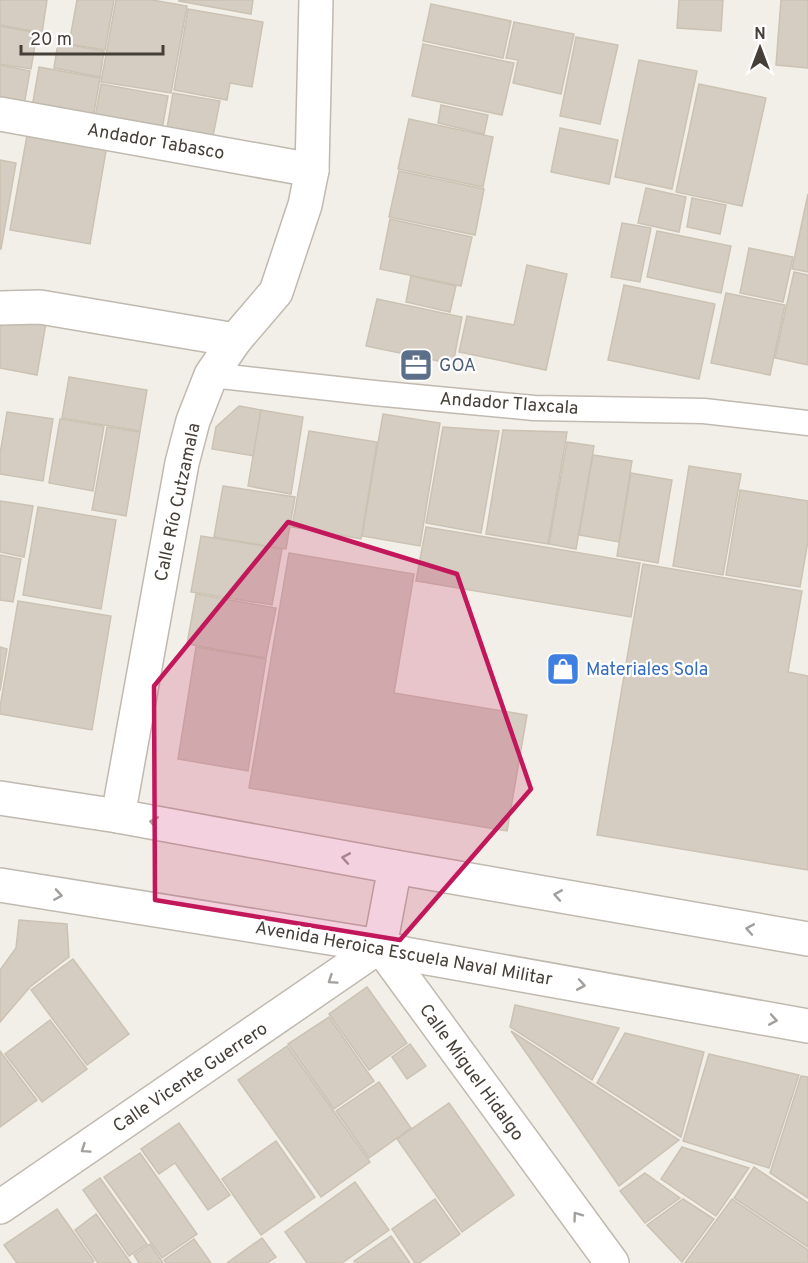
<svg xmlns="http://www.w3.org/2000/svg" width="808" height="1263" font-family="Overpass,sans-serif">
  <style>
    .building { fill: #d5cdc2; stroke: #ccc2b3; stroke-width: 1.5 }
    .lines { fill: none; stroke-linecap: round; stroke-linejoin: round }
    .service-casing { stroke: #c0b9af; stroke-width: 27 }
    .minor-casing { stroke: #c0b9af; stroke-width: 36 }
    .tertiary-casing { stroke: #c0b9af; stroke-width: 36 }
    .service { stroke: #fff; stroke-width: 24 }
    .minor { stroke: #fff; stroke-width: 33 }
    .tertiary { stroke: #fff; stroke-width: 33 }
    .oneway { stroke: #a29f9c }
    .marked { fill: #c2185b; fill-opacity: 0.2; stroke: #c2185b; stroke-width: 4.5; stroke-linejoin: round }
    .labels { text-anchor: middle; stroke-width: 4.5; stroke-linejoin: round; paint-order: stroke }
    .street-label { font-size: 18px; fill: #453f38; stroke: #fff }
    .service-label { font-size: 18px; fill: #4e5e75; stroke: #fff; text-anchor: start }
    .shop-label { font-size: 18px; fill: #366cbe; stroke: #fff; text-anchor: start }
  </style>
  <rect width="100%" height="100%" fill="#f2efe8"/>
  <g class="building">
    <path d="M0 0H47L42 33 0 25Z"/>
    <path d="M77 0H114L105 50 69 44Z"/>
    <path d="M116 0H152L187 6 171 93 101 82Z"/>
    <path d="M179 0H253L251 14 179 1Z"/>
    <path d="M679 0H723L721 31 677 28Z"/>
    <path d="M781 0H808V68L776 65Z"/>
    <path d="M431 4 511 21 503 58 423 41Z"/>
    <path d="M188 9 263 22 252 87 230 83 227 100 174 90Z"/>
    <path d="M514 22 574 34 561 94 513 83 518 60 506 58Z"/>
    <path d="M0 26 37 33 31 69 0 64Z"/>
    <path d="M576 37 618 45 600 124 560 116Z"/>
    <path d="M58 43 104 51 100 77 54 68Z"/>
    <path d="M423 44 514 63 502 115 412 96Z"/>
    <path d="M639 60 697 71 672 189 615 177Z"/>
    <path d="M0 65 30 71 23 111 0 107Z"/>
    <path d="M39 67 100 78 92 124 31 113Z"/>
    <path d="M101 84 168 96 161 135 94 123Z"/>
    <path d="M699 84 766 98 742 206 676 192Z"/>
    <path d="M173 93 220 101 212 141 166 134Z"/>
    <path d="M441 105 488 115 484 134 438 123Z"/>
    <path d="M409 119 493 137 483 187 398 169Z"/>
    <path d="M560 128 618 140 609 184 551 172Z"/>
    <path d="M28 130 107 145 90 244 10 230Z"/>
    <path d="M0 160 16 163 1 249H0Z"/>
    <path d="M399 171 484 189 475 235 389 217Z"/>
    <path d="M646 188 686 197 679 232 638 223Z"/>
    <path d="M808 194V272L792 269Z"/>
    <path d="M692 198 726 205 720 234 687 227Z"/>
    <path d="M390 219 472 237 461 286 380 269Z"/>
    <path d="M622 223 651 228 640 282 611 277Z"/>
    <path d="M657 231 731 246 721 293 647 277Z"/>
    <path d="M749 248 793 257 783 302 740 293Z"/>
    <path d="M527 265 567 274 546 370 459 352 467 316 514 325Z"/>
    <path d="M794 272 808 275V365L775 358Z"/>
    <path d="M411 276 456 286 450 312 406 302Z"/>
    <path d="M624 285 715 304 699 379 608 360Z"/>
    <path d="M726 293 785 305 770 375 711 363Z"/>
    <path d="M377 299 462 317 453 364 366 346Z"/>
    <path d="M0 315 46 323 37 375 0 368Z"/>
    <path d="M69 377 147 390 140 431 62 418Z"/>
    <path d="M239 406 261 410 254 456 212 449 216 427Z"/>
    <path d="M261 410 303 417 291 494 248 486Z"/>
    <path d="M7 412 53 419 43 481 0 474V454Z"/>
    <path d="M383 414 440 423 420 546 362 536Z"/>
    <path d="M60 419 104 426 93 491 49 483Z"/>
    <path d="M107 427 140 432 126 516 92 510Z"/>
    <path d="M443 427 499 431 481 533 426 523Z"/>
    <path d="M503 430 567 432 548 544 486 534Z"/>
    <path d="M309 431 377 442 361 539 292 527Z"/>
    <path d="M567 442 594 446 576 549 549 544Z"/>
    <path d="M593 455 632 461 619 542 579 535Z"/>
    <path d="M689 466 741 474 723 575 673 566Z"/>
    <path d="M631 473 672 480 658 563 617 556Z"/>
    <path d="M223 486 295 497 286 549 214 537Z"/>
    <path d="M740 490 808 501V541L800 587 726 575Z"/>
    <path d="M0 501 33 506 24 557 0 552Z"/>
    <path d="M38 507 116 520 101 609 23 595Z"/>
    <path d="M426 527 640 563 631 617 416 581Z"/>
    <path d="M201 536 282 549 272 605 191 592Z"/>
    <path d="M289 553 414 574 394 693 527 715 507 831 249 788Z"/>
    <path d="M0 555 21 559 13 602 0 600Z"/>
    <path d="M643 564 802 591 788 672 808 676V870L597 835Z"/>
    <path d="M196 594 276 608 266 658 187 644Z"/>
    <path d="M18 601 111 616 92 730 0 714V707Z"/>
    <path d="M0 647 7 649 0 691Z"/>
    <path d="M196 647 266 659 248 771 178 759Z"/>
    <path d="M19 920 67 924 69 957 30 987 0 1022V970L16 948Z"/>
    <path d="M73 959 129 1034 87 1065 31 990Z"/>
    <path d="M367 987 407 1043 369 1070 329 1014Z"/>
    <path d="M515 1005 619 1028 592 1080 510 1027Z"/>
    <path d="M329 1017 374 1081 334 1109 288 1044Z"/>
    <path d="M50 1020 87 1069 42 1102 5 1054Z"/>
    <path d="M511 1031 679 1140 619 1186Z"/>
    <path d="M625 1033 704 1052 681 1137 597 1083Z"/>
    <path d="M410 1044 426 1066 407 1079 392 1057Z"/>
    <path d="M287 1046 370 1162 321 1197 238 1080Z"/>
    <path d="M0 1051 37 1100 0 1127Z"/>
    <path d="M709 1054 799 1075 769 1168 683 1141Z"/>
    <path d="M801 1076 808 1077V1198L770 1173Z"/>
    <path d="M379 1082 411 1128 369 1158 336 1111Z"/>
    <path d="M449 1103 514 1195 462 1232 397 1139Z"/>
    <path d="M179 1123 230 1195 208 1210 175 1163 159 1174 141 1149Z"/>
    <path d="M276 1141 315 1197 261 1235 222 1179Z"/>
    <path d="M682 1147 749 1168 716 1216 661 1179Z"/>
    <path d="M140 1153 197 1234 162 1258 104 1177Z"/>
    <path d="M754 1167 808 1203V1247L734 1198Z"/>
    <path d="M645 1173 680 1198 645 1223 620 1191Z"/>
    <path d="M100 1178 147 1244 129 1256 83 1190Z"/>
    <path d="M355 1182 389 1230 342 1263H307L285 1232Z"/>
    <path d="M435 1199 460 1234 419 1263H415L392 1229Z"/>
    <path d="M683 1199 714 1219 682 1262 647 1225Z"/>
    <path d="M732 1199 808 1250V1263H685Z"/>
    <path d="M57 1209 94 1261 91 1263H17L4 1245Z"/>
    <path d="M96 1214 131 1263H98L75 1230Z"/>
    <path d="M391 1236 410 1263H356L354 1261Z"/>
    <path d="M262 1238 276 1257 267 1263H227Z"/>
    <path d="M194 1239 211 1263H166L164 1260Z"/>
    <path d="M150 1244 163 1263H139L134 1255Z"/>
  </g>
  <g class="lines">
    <defs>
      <path id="service" d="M211 375 374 393 534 408 704 411 808 423"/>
      <g id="minor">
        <path d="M0 114 312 170"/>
        <path d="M0 308 40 307 235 340"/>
        <path d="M118 816 182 463 193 421 211 375 235 340 276 292 305 205 312 170 316 0"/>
        <path d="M395 867 380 946 612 1263"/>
        <path d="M0 1207 380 946"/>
      </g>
      <g id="tertiary">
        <path d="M0 798 118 816 395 867 808 939"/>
        <path d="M0 885 380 946 405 954 808 1026"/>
      </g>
    </defs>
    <use href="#service" class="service-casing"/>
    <use href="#minor" class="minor-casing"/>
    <use href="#tertiary" class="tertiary-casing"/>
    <use href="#service" class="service"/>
    <use href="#minor" class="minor"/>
    <use href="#tertiary" class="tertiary"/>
  </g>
  <defs><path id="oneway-chevron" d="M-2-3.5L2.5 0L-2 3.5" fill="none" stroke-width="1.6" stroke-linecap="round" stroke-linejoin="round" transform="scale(1.5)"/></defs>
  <g class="oneway">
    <use href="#oneway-chevron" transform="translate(154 822) rotate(-170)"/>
    <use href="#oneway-chevron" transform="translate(346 858) rotate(-170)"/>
    <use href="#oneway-chevron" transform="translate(58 895) rotate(9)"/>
    <use href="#oneway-chevron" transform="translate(558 895) rotate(-170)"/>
    <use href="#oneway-chevron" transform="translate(750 929) rotate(-170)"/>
    <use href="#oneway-chevron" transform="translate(332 980) rotate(146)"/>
    <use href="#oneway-chevron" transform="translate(581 985) rotate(10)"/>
    <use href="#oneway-chevron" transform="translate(773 1020) rotate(10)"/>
    <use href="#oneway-chevron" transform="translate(85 1149) rotate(146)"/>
    <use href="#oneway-chevron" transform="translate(577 1216) rotate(-126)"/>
  </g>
  <path class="marked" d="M288 522 457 574 531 789 400 940 155 900 154 686Z"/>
  <defs>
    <symbol id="office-square" viewBox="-11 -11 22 22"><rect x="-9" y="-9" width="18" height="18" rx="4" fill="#5c6f8a" stroke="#fff"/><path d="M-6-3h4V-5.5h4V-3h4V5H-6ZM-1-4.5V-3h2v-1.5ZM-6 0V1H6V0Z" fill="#fff"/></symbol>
    <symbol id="shop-square" viewBox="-11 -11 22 22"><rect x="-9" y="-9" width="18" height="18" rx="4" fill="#3f7fe0" stroke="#fff"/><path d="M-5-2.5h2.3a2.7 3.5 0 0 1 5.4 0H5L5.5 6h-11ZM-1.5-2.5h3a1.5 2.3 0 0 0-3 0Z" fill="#fff"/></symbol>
  </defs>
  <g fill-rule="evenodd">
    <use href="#office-square" x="397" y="346" width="38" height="38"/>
    <use href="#shop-square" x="544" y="650" width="38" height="38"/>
  </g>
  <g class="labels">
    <g class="street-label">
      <text transform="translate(156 141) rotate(10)" y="6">Andador Tabasco</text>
      <text transform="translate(509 403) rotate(4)" y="6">Andador Tlaxcala</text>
      <text transform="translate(177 502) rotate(-78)" y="6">Calle Río Cutzamala</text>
      <text transform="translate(404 953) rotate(10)" y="6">Avenida Heroica Escuela Naval Militar</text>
      <text transform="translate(472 1072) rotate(54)" y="6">Calle Miguel Hidalgo</text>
      <text transform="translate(190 1077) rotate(-34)" y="6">Calle Vicente Guerrero</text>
    </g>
    <g class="service-label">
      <text x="439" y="371">GOA</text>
    </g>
    <g class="shop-label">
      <text x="586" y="675">Materiales Sola</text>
    </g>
  </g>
  <g transform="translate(760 48)" stroke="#ffffff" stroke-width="4.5" paint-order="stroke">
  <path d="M0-4.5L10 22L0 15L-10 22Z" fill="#453f38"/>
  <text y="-9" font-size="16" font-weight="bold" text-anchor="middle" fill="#453f38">N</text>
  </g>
  <path d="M21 45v9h142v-9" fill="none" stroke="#453f38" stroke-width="3"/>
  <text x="30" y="45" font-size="18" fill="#453f38" stroke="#ffffff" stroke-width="4.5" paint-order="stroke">20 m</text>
</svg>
